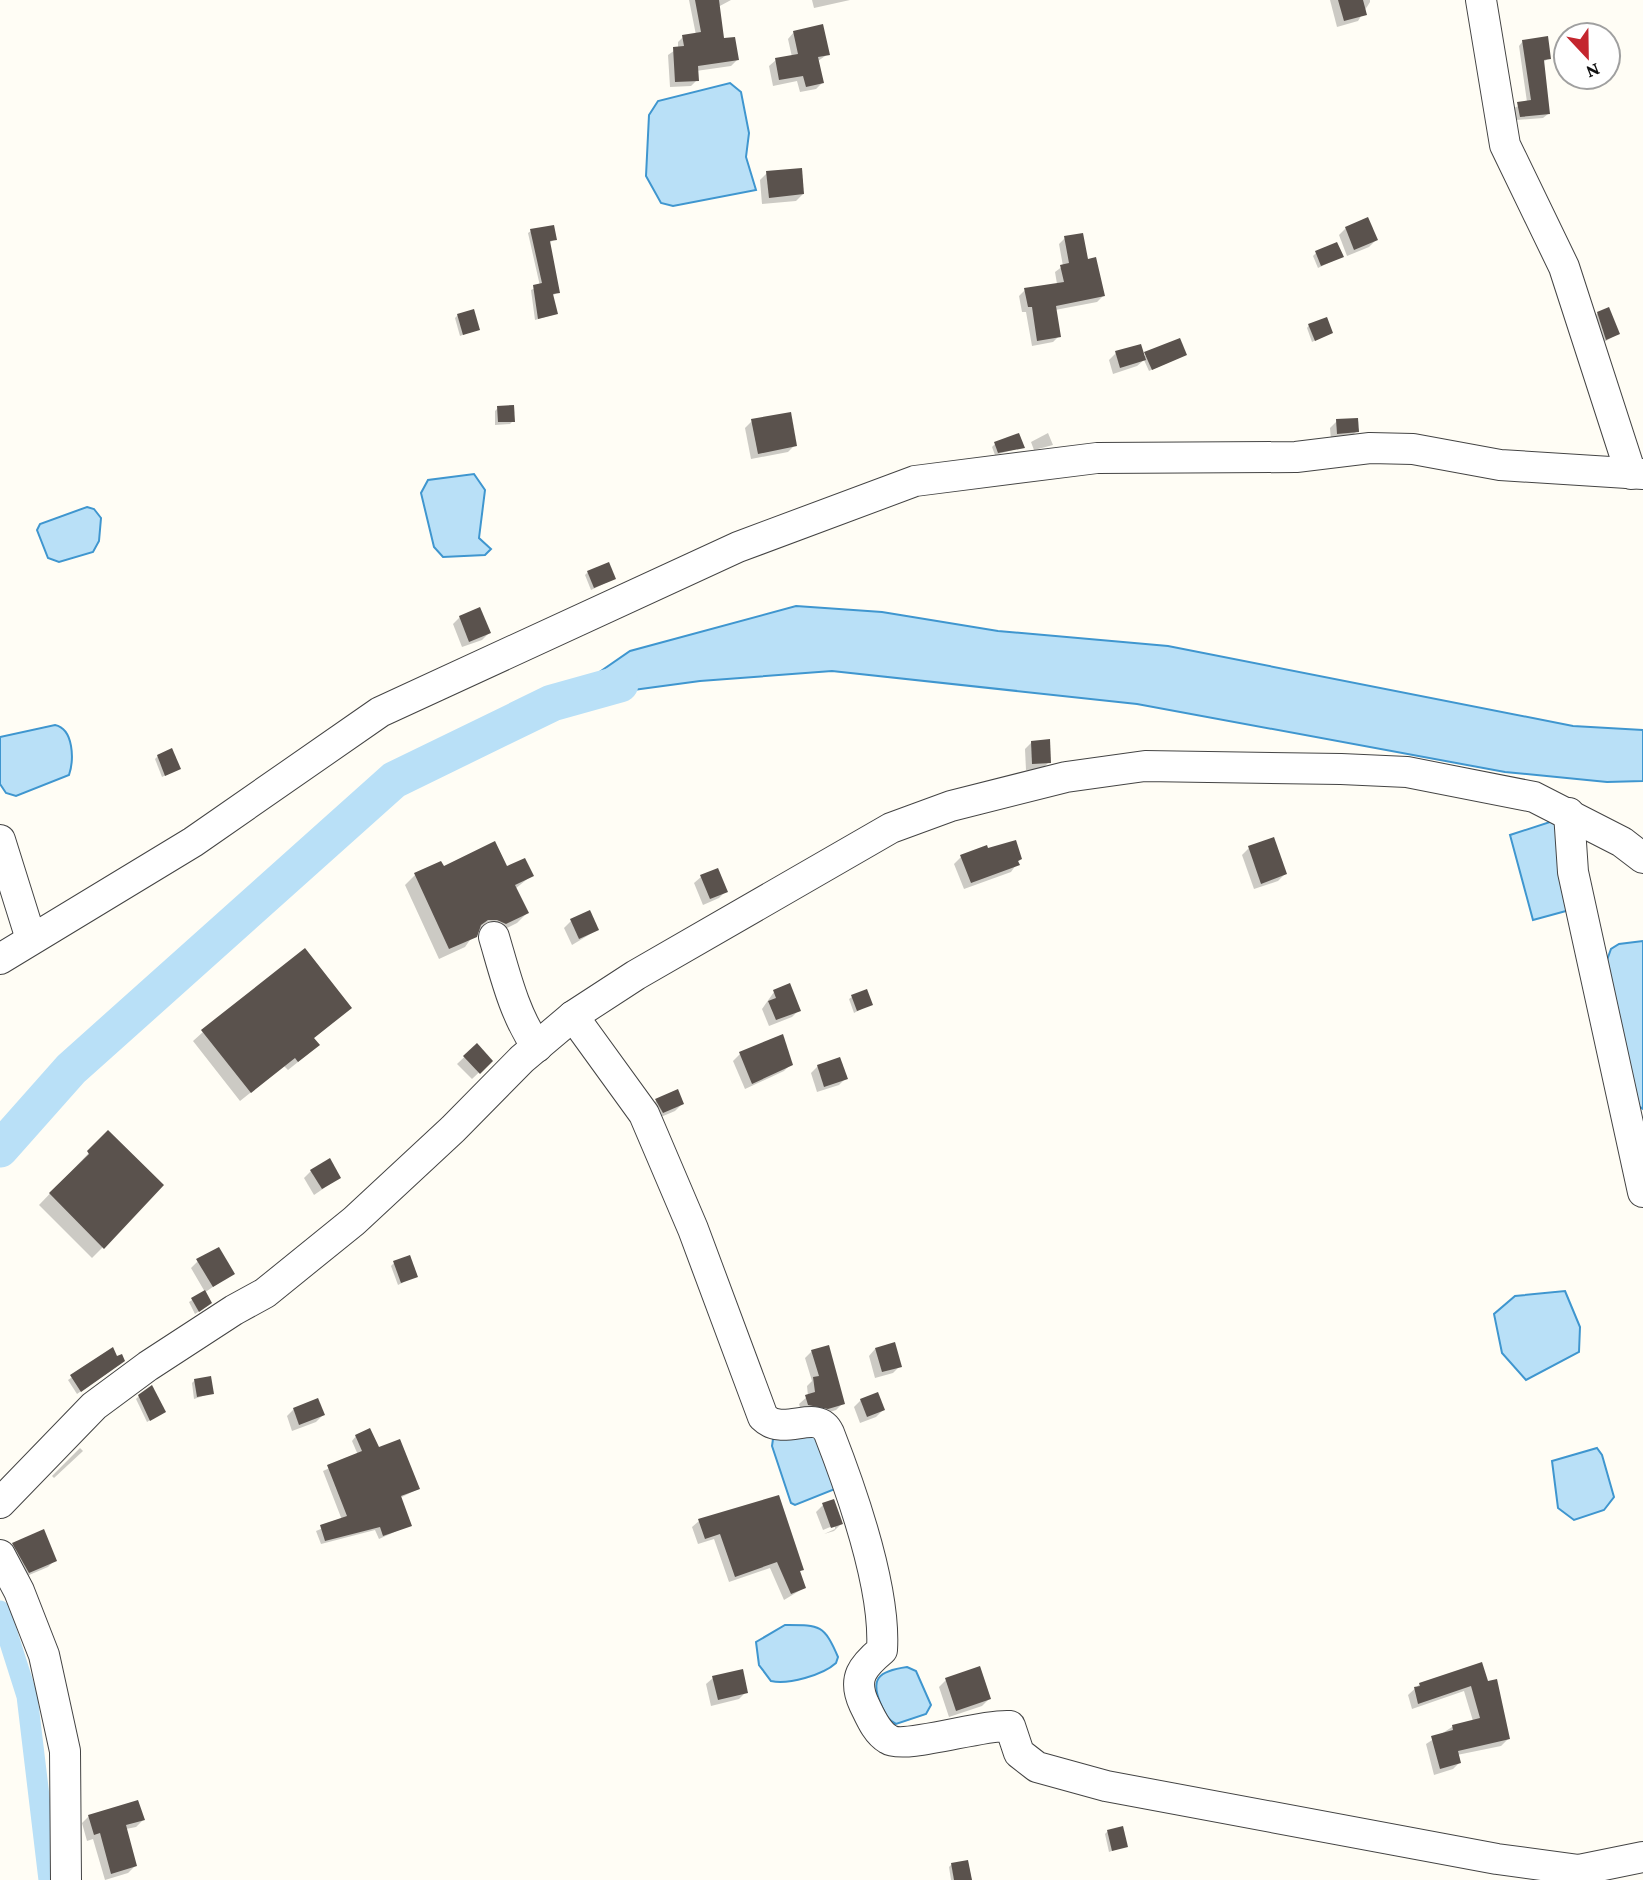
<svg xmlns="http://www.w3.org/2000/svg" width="1643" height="1880" font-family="'Crimson Pro',serif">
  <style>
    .water { fill: #b9e0f7; stroke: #3f96cf; stroke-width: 2 }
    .shadow { fill: #0003 }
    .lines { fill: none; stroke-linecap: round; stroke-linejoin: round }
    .canal { stroke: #b9e0f7; stroke-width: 21 }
    .river { stroke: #b9e0f7; stroke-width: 37 }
    .building { fill: #5a524d }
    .minor-casing { stroke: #444; stroke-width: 32 }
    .minor { stroke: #fff; stroke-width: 30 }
  </style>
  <rect width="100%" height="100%" fill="#fffdf5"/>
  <g class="water">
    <path d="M730 83 741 92 749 133 746 157 756 190 673 206 661 203 646 176 649 115 658 101Z"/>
    <path d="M474 474 485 490 479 538 491 549 485 555 443 557 434 547 421 493 428 480Z"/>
    <path d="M87 507 94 509 101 518 99 541 93 552 59 562 48 558 37 530 40 524Z"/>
    <path d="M796 606 882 612 998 631 1168 646 1573 726 1643 730V781L1607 782 1505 772 1137 704 832 671 700 681 559 700 630 651Z"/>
    <path d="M55 725C74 729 74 760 69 775L16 796 6 793 0 784V737Z"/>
    <path d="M1556 820 1577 908 1533 920 1510 835Z"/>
    <path d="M1643 941V1109L1637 1105 1607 960 1611 949 1619 944Z"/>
    <path d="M1565 1291 1580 1327 1579 1352 1526 1380 1502 1353 1494 1314 1515 1296Z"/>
    <path d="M814 1433 835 1489 795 1505 791 1503 772 1446 773 1439Z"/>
    <path d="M1597 1448 1602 1455 1614 1497 1604 1510 1574 1520 1558 1508 1552 1461Z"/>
    <path d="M785 1625C819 1625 824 1624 838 1657L836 1663C823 1675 788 1685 771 1681L759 1665 756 1642Z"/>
    <path d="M907 1667 916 1671 931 1705 926 1714 896 1724C888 1720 886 1715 882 1707 869 1679 878 1671 907 1667Z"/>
  </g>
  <g class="shadow">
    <path d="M689 0H731L718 7 723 40 737 60 731 66 696 71 697 80 691 86 670 87 668 55 678 48V42L683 37 696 35Z"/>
    <path d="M812 0H850L814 8Z"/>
    <path d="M1330 0H1370V2L1358 21 1337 27Z"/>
    <path d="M794 32 828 54 818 61 822 83 816 89 800 92 797 81 773 86 769 66 776 60 792 57 788 39Z"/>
    <path d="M1523 41 1549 58 1542 63 1548 114 1543 118 1516 120 1514 108 1527 102 1519 46Z"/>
    <path d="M767 173 803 194 796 201 762 204 760 180Z"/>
    <path d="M1346 228 1376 240 1369 247 1347 256 1339 235Z"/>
    <path d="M531 231 555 239 549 243 558 292 552 296 556 314 535 320 531 290 540 286 528 233Z"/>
    <path d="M1065 238 1086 261 1103 296 1097 302 1055 310 1059 336 1053 342 1032 346 1026 312H1022L1019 296 1025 290 1057 284 1055 272 1063 266 1059 244Z"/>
    <path d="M1316 253 1341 257 1318 268 1313 256Z"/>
    <path d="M1598 313 1618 334 1599 345 1591 320Z"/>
    <path d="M458 315 478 329 460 336 455 318Z"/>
    <path d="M1309 325 1331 333 1312 342 1307 328Z"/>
    <path d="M1116 353 1143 356 1185 355 1149 371 1144 360 1137 366 1113 374 1109 360Z"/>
    <path d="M498 408 513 421 510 424 495 425V411Z"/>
    <path d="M752 421 795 445 788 452 751 459 745 428Z"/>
    <path d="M1337 421 1357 431 1350 438 1331 440 1330 428Z"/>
    <path d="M1048 433 1053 445 1034 450 1031 442Z"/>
    <path d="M995 444 1023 447 995 455 992 447Z"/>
    <path d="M588 572 614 579 591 590 585 575Z"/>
    <path d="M460 617 489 633 482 640 462 647 453 624Z"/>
    <path d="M1032 742 1049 762 1042 769 1026 770 1025 749Z"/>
    <path d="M158 756 179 769 162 777 155 759Z"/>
    <path d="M1249 848 1285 874 1278 881 1254 889 1242 855Z"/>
    <path d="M961 857 1020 859 1011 872 964 889 954 864Z"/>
    <path d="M443 868 506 869 531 876 515 889 527 913 517 923 495 934 477 930 465 947 439 959 405 885 415 875Z"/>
    <path d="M717 870 726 891 719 898 703 905 694 883 701 877Z"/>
    <path d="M571 921 597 930 572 945 564 928Z"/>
    <path d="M774 992 799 1010 792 1017 769 1026 762 1009Z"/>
    <path d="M852 997 871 1004 854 1013 849 999Z"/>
    <path d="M350 1008 313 1039 308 1054 288 1070 284 1066 240 1101 193 1041 203 1032Z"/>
    <path d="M477 1045 491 1061 472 1079 457 1064Z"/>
    <path d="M740 1054 791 1064 784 1071 745 1089 733 1061Z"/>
    <path d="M818 1066 846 1078 839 1085 817 1092 811 1073Z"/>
    <path d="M677 1092 682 1104 675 1111 656 1119 649 1108 656 1101Z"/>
    <path d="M108 1133 103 1247 92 1258 39 1205Z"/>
    <path d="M311 1171 339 1178 314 1195 304 1178Z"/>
    <path d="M198 1261 232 1274 204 1293 207 1306 195 1314 189 1302 205 1292 191 1268Z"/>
    <path d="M394 1263 416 1276 398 1285 391 1266Z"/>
    <path d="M875 1349 900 1366 893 1373 875 1378 869 1356Z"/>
    <path d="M112 1350 120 1364 77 1394 68 1380Z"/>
    <path d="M812 1351 843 1403 836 1410 820 1415 801 1411 799 1404 808 1396 807 1386 812 1381 805 1358Z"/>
    <path d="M195 1380 212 1393 194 1399 192 1383Z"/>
    <path d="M139 1396 164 1412 147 1422 136 1399Z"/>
    <path d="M861 1400 883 1410 876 1417 860 1423 854 1407Z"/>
    <path d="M294 1409 323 1415 316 1422 292 1431 287 1416Z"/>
    <path d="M356 1436 378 1450 418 1489 400 1498 410 1525 379 1539 375 1530 321 1544 316 1531 342 1520 323 1471 358 1455 352 1441Z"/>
    <path d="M80 1448 83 1451 54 1478 52 1476Z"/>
    <path d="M823 1505 841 1524 834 1531 824 1534 835 1529V1525L823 1530 816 1512Z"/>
    <path d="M699 1521 802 1569 799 1573 804 1588 784 1600 770 1568 729 1582 714 1539 698 1544 692 1527Z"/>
    <path d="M13 1544 55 1560 48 1567 22 1578 6 1551Z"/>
    <path d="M979 1668 989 1699 982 1706 949 1717 939 1687 946 1680Z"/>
    <path d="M713 1678 746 1692 739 1699 711 1706 706 1684Z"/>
    <path d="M1420 1684H1487L1508 1739 1501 1746 1457 1755 1459 1763 1453 1769 1434 1775 1426 1744 1452 1727 1473 1721 1464 1691 1412 1709 1408 1695Z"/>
    <path d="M89 1816 143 1820 136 1827 126 1829 135 1866 128 1873 105 1880 93 1839 87 1841 82 1823Z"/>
    <path d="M1108 1831 1126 1846 1109 1852 1105 1834Z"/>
    <path d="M952 1864 968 1880H951L949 1867Z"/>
  </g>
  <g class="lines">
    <path class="canal" d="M0 1611 27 1696 49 1880"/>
    <path class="river" d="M0 1149 71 1069 394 780 552 703 620 684"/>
  </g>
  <g class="building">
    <path d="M695 0H719L724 38 735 37 739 60 698 66 699 81 675 82 673 47 684 46 682 35 701 32Z"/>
    <path d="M1338 0H1363L1367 15 1344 21Z"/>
    <path d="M823 24 830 55 818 57 824 83 806 87 803 76 779 80 775 58 798 54 793 31Z"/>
    <path d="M1548 36 1551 59 1544 60 1550 114 1520 117 1517 102 1531 100 1522 40Z"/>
    <path d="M802 168 804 194 769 198 766 171Z"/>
    <path d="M1368 217 1378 240 1354 250 1345 227Z"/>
    <path d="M554 225 557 240 550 241 560 293 553 294 558 314 538 319 533 285 542 283 530 229Z"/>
    <path d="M1083 233 1088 259 1096 257 1105 296 1056 306 1061 337 1037 341 1032 307H1028L1024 288 1064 282 1060 265 1069 263 1064 236Z"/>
    <path d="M1337 242 1344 257 1321 266 1315 251Z"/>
    <path d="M1609 307 1620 334 1606 340 1597 312Z"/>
    <path d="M474 309 480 330 463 335 457 314Z"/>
    <path d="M1327 317 1333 333 1315 341 1308 324Z"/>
    <path d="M1180 338 1187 355 1152 370 1144 352Z"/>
    <path d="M1141 344 1146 360 1120 368 1115 351Z"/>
    <path d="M514 405 515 422H498L497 406Z"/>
    <path d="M791 412 797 446 758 454 751 419Z"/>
    <path d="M1358 418 1359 432 1337 434 1336 419Z"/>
    <path d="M1019 433 1025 448 998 453 994 442Z"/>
    <path d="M609 562 616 579 594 588 587 571Z"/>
    <path d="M480 607 491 633 469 642 459 616Z"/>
    <path d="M1050 739 1051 763 1032 764 1031 741Z"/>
    <path d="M172 748 181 769 165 776 157 755Z"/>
    <path d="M1274 837 1287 874 1261 884 1248 846Z"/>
    <path d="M1016 840 1022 859 1018 861 1020 865 971 883 960 855 987 845 988 848Z"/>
    <path d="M495 841 507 866 525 858 534 876 515 885 529 913 506 924 497 920H488L481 925 477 937 449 949 414 873 441 861 444 866Z"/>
    <path d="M718 868 728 892 710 899 700 875Z"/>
    <path d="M590 910 599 930 579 939 570 919Z"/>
    <path d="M305 948 352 1008 314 1038 320 1045 298 1062 295 1058 251 1093 201 1030Z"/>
    <path d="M790 983 801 1011 776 1020 768 1001 776 998 773 990Z"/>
    <path d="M867 989 873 1005 857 1011 851 995Z"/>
    <path d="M783 1034 793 1065 752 1084 739 1052Z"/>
    <path d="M477 1043 493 1061 480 1074 463 1056Z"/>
    <path d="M840 1057 848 1079 824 1087 817 1065Z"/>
    <path d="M678 1089 684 1104 663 1113 655 1099Z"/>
    <path d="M108 1130 164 1185 104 1249 49 1193 89 1154 87 1151Z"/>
    <path d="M330 1158 341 1178 322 1189 310 1170Z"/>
    <path d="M219 1247 235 1274 213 1287 196 1259Z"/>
    <path d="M410 1255 418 1277 401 1283 393 1261Z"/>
    <path d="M205 1290 212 1303 199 1312 191 1298Z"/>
    <path d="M895 1342 902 1367 882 1372 875 1348Z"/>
    <path d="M829 1345 845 1404 828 1409 808 1405 805 1395 815 1392 813 1377 819 1376 811 1350Z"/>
    <path d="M113 1347 117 1356 122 1354 125 1361 81 1392 70 1375Z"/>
    <path d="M211 1376 214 1394 197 1397 194 1379Z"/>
    <path d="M152 1385 166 1412 150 1421 138 1395Z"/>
    <path d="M878 1392 885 1410 867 1417 860 1399Z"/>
    <path d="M318 1398 325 1415 299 1425 293 1408Z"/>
    <path d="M370 1428 379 1447 400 1439 420 1489 401 1496 412 1526 383 1536 380 1527 325 1541 320 1525 347 1516 327 1465 362 1451 355 1435Z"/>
    <path d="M779 1495 804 1570 800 1571 806 1588 791 1594 777 1562 735 1577 720 1534 705 1539 698 1519Z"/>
    <path d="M834 1499 843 1524 831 1528 822 1503Z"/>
    <path d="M44 1529 57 1561 29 1573 12 1543Z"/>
    <path d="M1482 1662 1488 1681 1497 1679 1510 1739 1458 1751 1461 1763 1440 1769 1431 1736 1453 1730 1452 1725 1480 1718 1471 1686 1418 1704 1414 1687 1420 1686 1419 1683Z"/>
    <path d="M980 1666 991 1699 956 1711 945 1678Z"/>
    <path d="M743 1669 748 1693 718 1700 712 1676Z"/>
    <path d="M138 1800 145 1820 126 1825 137 1866 111 1874 100 1833 94 1835 88 1815Z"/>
    <path d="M1123 1826 1128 1847 1112 1851 1107 1830Z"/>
    <path d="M968 1860 972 1880H954L951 1863Z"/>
  </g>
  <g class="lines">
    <defs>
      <g id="minor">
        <path d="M1481 0 1505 145 1564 267 1631 474"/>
        <path d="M1569 813 1573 872 1643 1192"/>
        <path d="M0 840 31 939"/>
        <path d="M494 937C505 974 514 1014 537 1047"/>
        <path d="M0 959 193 842 380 712 738 547 915 481 1097 458 1296 457 1370 448 1413 449 1500 465 1643 474"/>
        <path d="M573 1016 644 1114 693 1229 763 1417C784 1438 817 1407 829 1433 852 1492 886 1587 882 1650 863 1666 852 1678 864 1704 870 1716 876 1732 888 1739 904 1750 982 1724 1010 1726L1019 1753 1037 1767 1106 1786 1497 1859 1579 1870 1643 1857"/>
        <path d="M0 1503 94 1406 148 1366 234 1310 265 1293 354 1221 453 1129 522 1059 573 1016 636 975 891 828 951 806 1066 777 1145 766 1341 769 1407 772 1534 797 1622 842 1643 858"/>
        <path d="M0 1555 19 1591 44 1655 65 1751 66 1880"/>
      </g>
    </defs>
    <use href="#minor" class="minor-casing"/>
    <use href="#minor" class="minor"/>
  </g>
  <g transform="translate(1587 56) rotate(158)"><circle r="33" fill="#ffffff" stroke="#a0a0a0" stroke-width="2"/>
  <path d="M0-5L12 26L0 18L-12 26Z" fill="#c4262e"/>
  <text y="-10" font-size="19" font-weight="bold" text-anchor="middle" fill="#111111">N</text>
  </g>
</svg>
